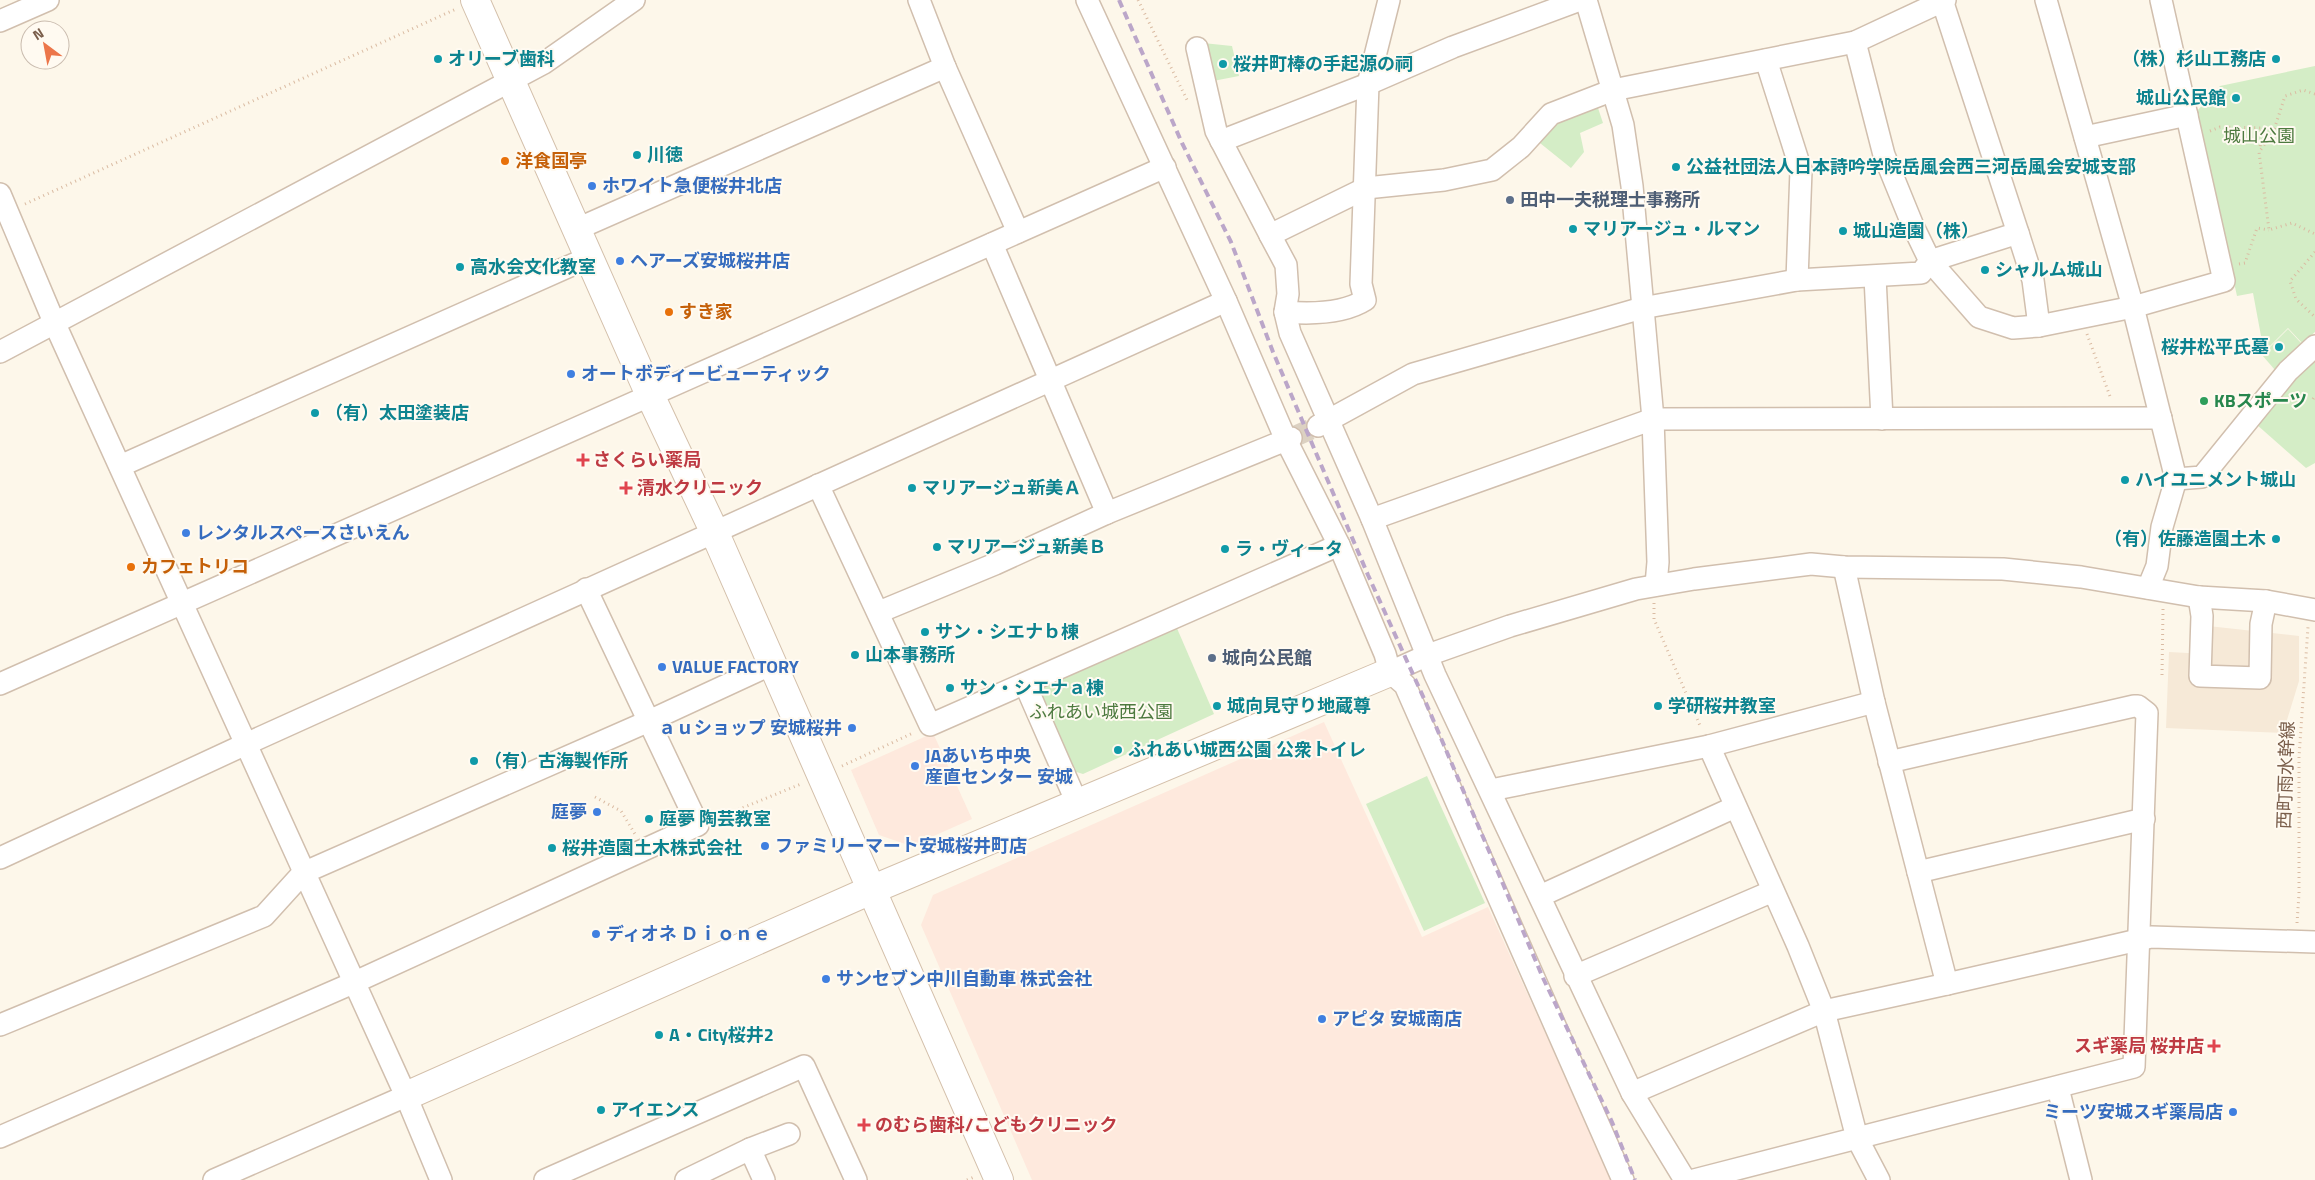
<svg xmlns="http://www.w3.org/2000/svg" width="2315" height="1180" font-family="'Titillium Web','Noto Sans JP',sans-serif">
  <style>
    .residential { fill: #f6e9d7 }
    .commercial { fill: #fee9dd }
    .green { fill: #d4edc6 }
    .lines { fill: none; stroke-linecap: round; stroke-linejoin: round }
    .street-tunnel { stroke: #dcd1c2; stroke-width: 21; stroke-dasharray: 21 11; stroke-linecap: butt }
    .street-casing { stroke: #d1bfae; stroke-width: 24 }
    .secondary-casing { stroke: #d4c0ab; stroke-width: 30 }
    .path { stroke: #dabba2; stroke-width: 3; stroke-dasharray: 1 4; stroke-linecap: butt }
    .street { stroke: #fff; stroke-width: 21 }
    .secondary { stroke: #fff; stroke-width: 28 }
    .rail { stroke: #bba6c9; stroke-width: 4; stroke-dasharray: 8 5; stroke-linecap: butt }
    .culture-dot { fill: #0f9aa8; stroke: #fffaf1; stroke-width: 2 }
    .food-dot { fill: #e8710a; stroke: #fffaf1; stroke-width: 2 }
    .shop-dot { fill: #3f7fe0; stroke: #fffaf1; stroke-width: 2 }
    .service-dot { fill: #5c6f8a; stroke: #fffaf1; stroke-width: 2 }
    .leisure-dot { fill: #2e9e5b; stroke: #fffaf1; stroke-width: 2 }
    .health-dot { fill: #e0444e; stroke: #fffaf1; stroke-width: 2 }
    .labels { text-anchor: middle; stroke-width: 4; stroke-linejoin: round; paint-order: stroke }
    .culture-label { font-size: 18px; font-weight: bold; fill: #0d838f; stroke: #fffaf1; text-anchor: start }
    .park-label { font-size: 18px; fill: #4d7a3f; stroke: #fffaf1 }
    .food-label { font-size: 18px; font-weight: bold; fill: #c56008; stroke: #fffaf1; text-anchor: start }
    .shop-label { font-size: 18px; font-weight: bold; fill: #366cbe; stroke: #fffaf1; text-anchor: start }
    .service-label { font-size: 18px; font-weight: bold; fill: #4e5e75; stroke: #fffaf1; text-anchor: start }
    .leisure-label { font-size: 18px; font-weight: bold; fill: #27864d; stroke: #fffaf1; text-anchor: start }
    .health-label { font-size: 18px; font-weight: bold; fill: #be3a42; stroke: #fffaf1; text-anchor: start }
    .street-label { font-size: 18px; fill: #7a5e4b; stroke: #fffaf1 }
  </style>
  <rect width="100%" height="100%" fill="#fdf7ea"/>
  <path class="residential" d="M2208 626 2299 636V681L2283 733 2166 728 2169 652 2206 654Z"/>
  <g class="commercial">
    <path d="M1324 722 1422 937 1488 907 1612 1180H1032L921 925 933 895Z"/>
    <path d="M933 733 972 819 911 846 879 835 851 770Z"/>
  </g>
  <g class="green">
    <path d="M1203 43 1232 46 1239 76 1213 81Z"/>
    <path d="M2315 66V332L2302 343 2288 328 2264 352 2253 293 2237 296 2196 112 2220 86Z"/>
    <path d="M1596 102 1603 123 1580 133 1584 152 1571 168 1535 139 1567 113Z"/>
    <path d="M2288 329 2302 344 2275 370 2262 355Z"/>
    <path d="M2315 354V463L2306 468 2256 424Z"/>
    <path d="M1176 626 1214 714 1083 774 1070 770 1039 692 1043 682Z"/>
    <path d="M1427 776 1485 903 1424 931 1366 804Z"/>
  </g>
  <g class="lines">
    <path class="street-tunnel" d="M1291 438 1318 426"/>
    <defs>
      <g id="street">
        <path d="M919 0 945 67 1018 232"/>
        <path d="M1087 0 1226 301 1286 440 1291 438"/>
        <path d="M1586 0 1623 125 1632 186 1653 419 1658 562 1656 585"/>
        <path d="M1942 0 2018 233"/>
        <path d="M2046 0 2133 307 2176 479 2162 527 2157 566 2148 588"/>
        <path d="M0 21 48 0"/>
        <path d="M1855 42 1884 155 1913 226 1930 261 2018 233 2033 280 2039 326 2133 307 2224 281 2161 0"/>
        <path d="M1197 48 1216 131 1270 235 1366 188 1444 180 1492 170 1521 147 1551 114 1613 90 1855 42 1945 0"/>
        <path d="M2085 137 2187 115"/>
        <path d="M1221 141 1368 84 1453 47 1580 0"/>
        <path d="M0 194 54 322 406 1096 441 1180"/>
        <path d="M577 229 945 67"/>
        <path d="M1270 235 1286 265 1288 294 1285 312 1290 333 1372 519 1435 675 1632 1093 1685 1180"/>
        <path d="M992 244 1107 513"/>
        <path d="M1875 277 1882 419"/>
        <path d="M1797 280 1921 273 1930 261 1979 317 2013 328 2039 326"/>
        <path d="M1285 312C1310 314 1343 314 1365 300L1361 284 1368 84 1389 0"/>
        <path d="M0 352 544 63 634 0"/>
        <path d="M1318 426 1413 374 1642 308 1797 280 1801 170 1766 60"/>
        <path d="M120 466 590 257"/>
        <path d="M2176 479 2202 477 2288 371 2315 346"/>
        <path d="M818 485 930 725 1339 545"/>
        <path d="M1372 519 1653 419 2161 418"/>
        <path d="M1844 567 1874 702 1947 984 2151 937 2315 942"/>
        <path d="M2199 597 2202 616 2200 676 2260 678 2261 624 2266 601"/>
        <path d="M879 612 995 564 1107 513 1286 440 1339 545 1385 654 1390 672 1405 685 1412 701 1623 1180"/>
        <path d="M1390 672 1428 655 1510 626 1636 589 1694 579 1811 564 1844 567 2003 569 2081 577 2199 597 2266 601 2315 610"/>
        <path d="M0 684 1165 167"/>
        <path d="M1025 684 1077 803"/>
        <path d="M1709 746 1798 946 1824 1011 1857 1138 1879 1180"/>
        <path d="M1491 790 1709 746 1874 702"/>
        <path d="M0 858 246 744 1226 301"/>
        <path d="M1918 872 2144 819"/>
        <path d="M1540 896 1735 807"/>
        <path d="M1575 976 1773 891"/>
        <path d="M0 1025 264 916 303 873 649 721 772 664"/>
        <path d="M2058 1088 2081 1180"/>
        <path d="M1632 1093 1824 1011 1947 984"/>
        <path d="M0 1137 353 983 698 825 586 589"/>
        <path d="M750 1149 764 1180"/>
        <path d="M214 1180 406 1096"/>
        <path d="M545 1180 804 1066 856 1180"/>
        <path d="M686 1180 750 1149 789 1134"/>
        <path d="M1694 1180 2134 1067 2147 713 2138 706H2134L1889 762"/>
      </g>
      <g id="secondary">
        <path d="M475 0 650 395 714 531 999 1180"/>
        <path d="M406 1096 871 890 1390 672"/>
      </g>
    </defs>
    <use href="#street" class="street-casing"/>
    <use href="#secondary" class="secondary-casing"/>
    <g class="path">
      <path d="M1138 0 1188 102"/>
      <path d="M2315 94 2303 90 2285 96 2273 133 2259 152 2269 230 2292 223 2315 234"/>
      <path d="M2210 131 2220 127 2262 128 2260 149"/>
      <path d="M25 204 456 9"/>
      <path d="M2315 252 2290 281 2296 299 2315 317"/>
      <path d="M2239 264 2245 263 2257 228 2269 230"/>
      <path d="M2087 334 2111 399"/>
      <path d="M2313 399 2315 396"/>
      <path d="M1654 603V619L1701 728"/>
      <path d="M2162 675 2163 609"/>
      <path d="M842 766 913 733"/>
      <path d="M595 797 621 811 635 834"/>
      <path d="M715 819 801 784"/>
      <path d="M2297 923 2299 894V757L2308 627"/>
      <path d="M967 1180 974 1177"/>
    </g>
    <use href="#street" class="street"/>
    <use href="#secondary" class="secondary"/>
    <path class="rail" d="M1119 0 1182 143 1231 242 1273 352 1368 575 1426 703 1543 978 1612 1122 1635 1180"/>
  </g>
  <g class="culture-dot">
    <circle cx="438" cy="59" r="5"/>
    <circle cx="2276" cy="59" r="5"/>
    <circle cx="1223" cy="64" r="5"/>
    <circle cx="2236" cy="98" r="5"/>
    <circle cx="637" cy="155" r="5"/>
    <circle cx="1676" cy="167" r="5"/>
    <circle cx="1573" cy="229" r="5"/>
    <circle cx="1843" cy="231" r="5"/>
    <circle cx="460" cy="267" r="5"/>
    <circle cx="1985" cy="270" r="5"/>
    <circle cx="2279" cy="347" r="5"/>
    <circle cx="315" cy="413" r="5"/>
    <circle cx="2125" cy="480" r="5"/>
    <circle cx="912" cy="488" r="5"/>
    <circle cx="2276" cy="539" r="5"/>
    <circle cx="937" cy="547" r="5"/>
    <circle cx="1225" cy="549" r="5"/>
    <circle cx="925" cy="632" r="5"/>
    <circle cx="855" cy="655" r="5"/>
    <circle cx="950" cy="688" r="5"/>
    <circle cx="1217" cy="706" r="5"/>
    <circle cx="1658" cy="706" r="5"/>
    <circle cx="1118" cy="750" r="5"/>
    <circle cx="474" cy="761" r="5"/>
    <circle cx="649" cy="819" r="5"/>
    <circle cx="552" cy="848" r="5"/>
    <circle cx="659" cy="1035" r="5"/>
    <circle cx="601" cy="1110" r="5"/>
  </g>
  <g class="food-dot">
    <circle cx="505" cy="161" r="5"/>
    <circle cx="669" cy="312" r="5"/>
    <circle cx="131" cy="567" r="5"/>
  </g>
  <g class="shop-dot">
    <circle cx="592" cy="186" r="5"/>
    <circle cx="620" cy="261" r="5"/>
    <circle cx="571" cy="374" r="5"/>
    <circle cx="186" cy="533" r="5"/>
    <circle cx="662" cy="667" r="5"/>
    <circle cx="852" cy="728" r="5"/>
    <circle cx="915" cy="766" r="5"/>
    <circle cx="597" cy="812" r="5"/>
    <circle cx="765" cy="846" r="5"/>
    <circle cx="596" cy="934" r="5"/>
    <circle cx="826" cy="979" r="5"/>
    <circle cx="1322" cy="1019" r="5"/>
    <circle cx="2233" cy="1112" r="5"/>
  </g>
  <g class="service-dot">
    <circle cx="1510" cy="200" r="5"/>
    <circle cx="1212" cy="658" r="5"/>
  </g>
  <circle class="leisure-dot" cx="2204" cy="401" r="5"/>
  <g class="health-dot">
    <path d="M580.5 452.5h5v5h5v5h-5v5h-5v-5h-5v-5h5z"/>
    <path d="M623.5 480.5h5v5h5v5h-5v5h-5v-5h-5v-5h5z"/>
    <path d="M2211.5 1038.5h5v5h5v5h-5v5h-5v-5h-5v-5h5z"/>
    <path d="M861.5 1117.5h5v5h5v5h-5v5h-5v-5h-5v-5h5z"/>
  </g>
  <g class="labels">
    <g class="culture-label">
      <text x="448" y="65">オリーブ歯科</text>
      <text x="2266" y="65" text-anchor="end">（株）杉山工務店</text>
      <text x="1233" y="70">桜井町棒の手起源の祠</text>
      <text x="2226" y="104" text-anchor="end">城山公民館</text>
      <text x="647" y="161">川徳</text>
      <text x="1686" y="173">公益社団法人日本詩吟学院岳風会西三河岳風会安城支部</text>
      <text x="1583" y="235">マリアージュ・ルマン</text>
      <text x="1853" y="237">城山造園（株）</text>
      <text x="470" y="273">高水会文化教室</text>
      <text x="1995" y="276">シャルム城山</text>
      <text x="2269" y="353" text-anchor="end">桜井松平氏墓</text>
      <text x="325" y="419">（有）太田塗装店</text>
      <text x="2135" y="486">ハイユニメント城山</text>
      <text x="922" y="494">マリアージュ新美Ａ</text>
      <text x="2266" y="545" text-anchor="end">（有）佐藤造園土木</text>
      <text x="947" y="553">マリアージュ新美Ｂ</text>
      <text x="1235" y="555">ラ・ヴィータ</text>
      <text x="935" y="638">サン・シエナｂ棟</text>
      <text x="865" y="661">山本事務所</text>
      <text x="960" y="694">サン・シエナａ棟</text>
      <text x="1227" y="712">城向見守り地蔵尊</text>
      <text x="1668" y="712">学研桜井教室</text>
      <text x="1128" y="756">ふれあい城西公園 公衆トイレ</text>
      <text x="484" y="767">（有）古海製作所</text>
      <text x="659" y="825">庭夢 陶芸教室</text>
      <text x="562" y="854">桜井造園土木株式会社</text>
      <text x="669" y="1041">A・City桜井2</text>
      <text x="611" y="1116">アイエンス</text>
    </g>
    <g class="park-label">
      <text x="2259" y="142">城山公園</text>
      <text x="1101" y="718">ふれあい城西公園</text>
    </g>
    <g class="food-label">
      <text x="515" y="167">洋食国亭</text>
      <text x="679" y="318">すき家</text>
      <text x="141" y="573">カフェトリコ</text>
    </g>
    <g class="shop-label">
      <text x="602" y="192">ホワイト急便桜井北店</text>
      <text x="630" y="267">ヘアーズ安城桜井店</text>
      <text x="581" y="380">オートボディービューティック</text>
      <text x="196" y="539">レンタルスペースさいえん</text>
      <text x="672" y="673">VALUE FACTORY</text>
      <text x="842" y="734" text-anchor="end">ａｕショップ 安城桜井</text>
      <text x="925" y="762">JAあいち中央<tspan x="925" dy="21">産直センター 安城</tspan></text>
      <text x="587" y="818" text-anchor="end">庭夢</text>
      <text x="775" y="852">ファミリーマート安城桜井町店</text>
      <text x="606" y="940">ディオネ Ｄｉｏｎｅ</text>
      <text x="836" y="985">サンセブン中川自動車 株式会社</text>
      <text x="1332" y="1025">アピタ 安城南店</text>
      <text x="2223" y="1118" text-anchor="end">ミーツ安城スギ薬局店</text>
    </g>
    <g class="service-label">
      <text x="1520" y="206">田中一夫税理士事務所</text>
      <text x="1222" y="664">城向公民館</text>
    </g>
    <g class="leisure-label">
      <text x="2214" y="407">KBスポーツ</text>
    </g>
    <g class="health-label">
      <text x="593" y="466">さくらい薬局</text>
      <text x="637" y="494">清水クリニック</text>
      <text x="2204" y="1052" text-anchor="end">スギ薬局 桜井店</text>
      <text x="875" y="1131">のむら歯科/こどもクリニック</text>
    </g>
    <g class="street-label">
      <text transform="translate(2286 775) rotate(-88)" y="6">西町雨水幹線</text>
    </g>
  </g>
  <g transform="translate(45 45) rotate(328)"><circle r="24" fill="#fffaf1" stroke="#cabcaf"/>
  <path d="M0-4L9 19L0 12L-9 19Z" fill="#ec764a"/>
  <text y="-8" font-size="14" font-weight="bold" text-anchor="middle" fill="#7a5e4b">N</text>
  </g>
</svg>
